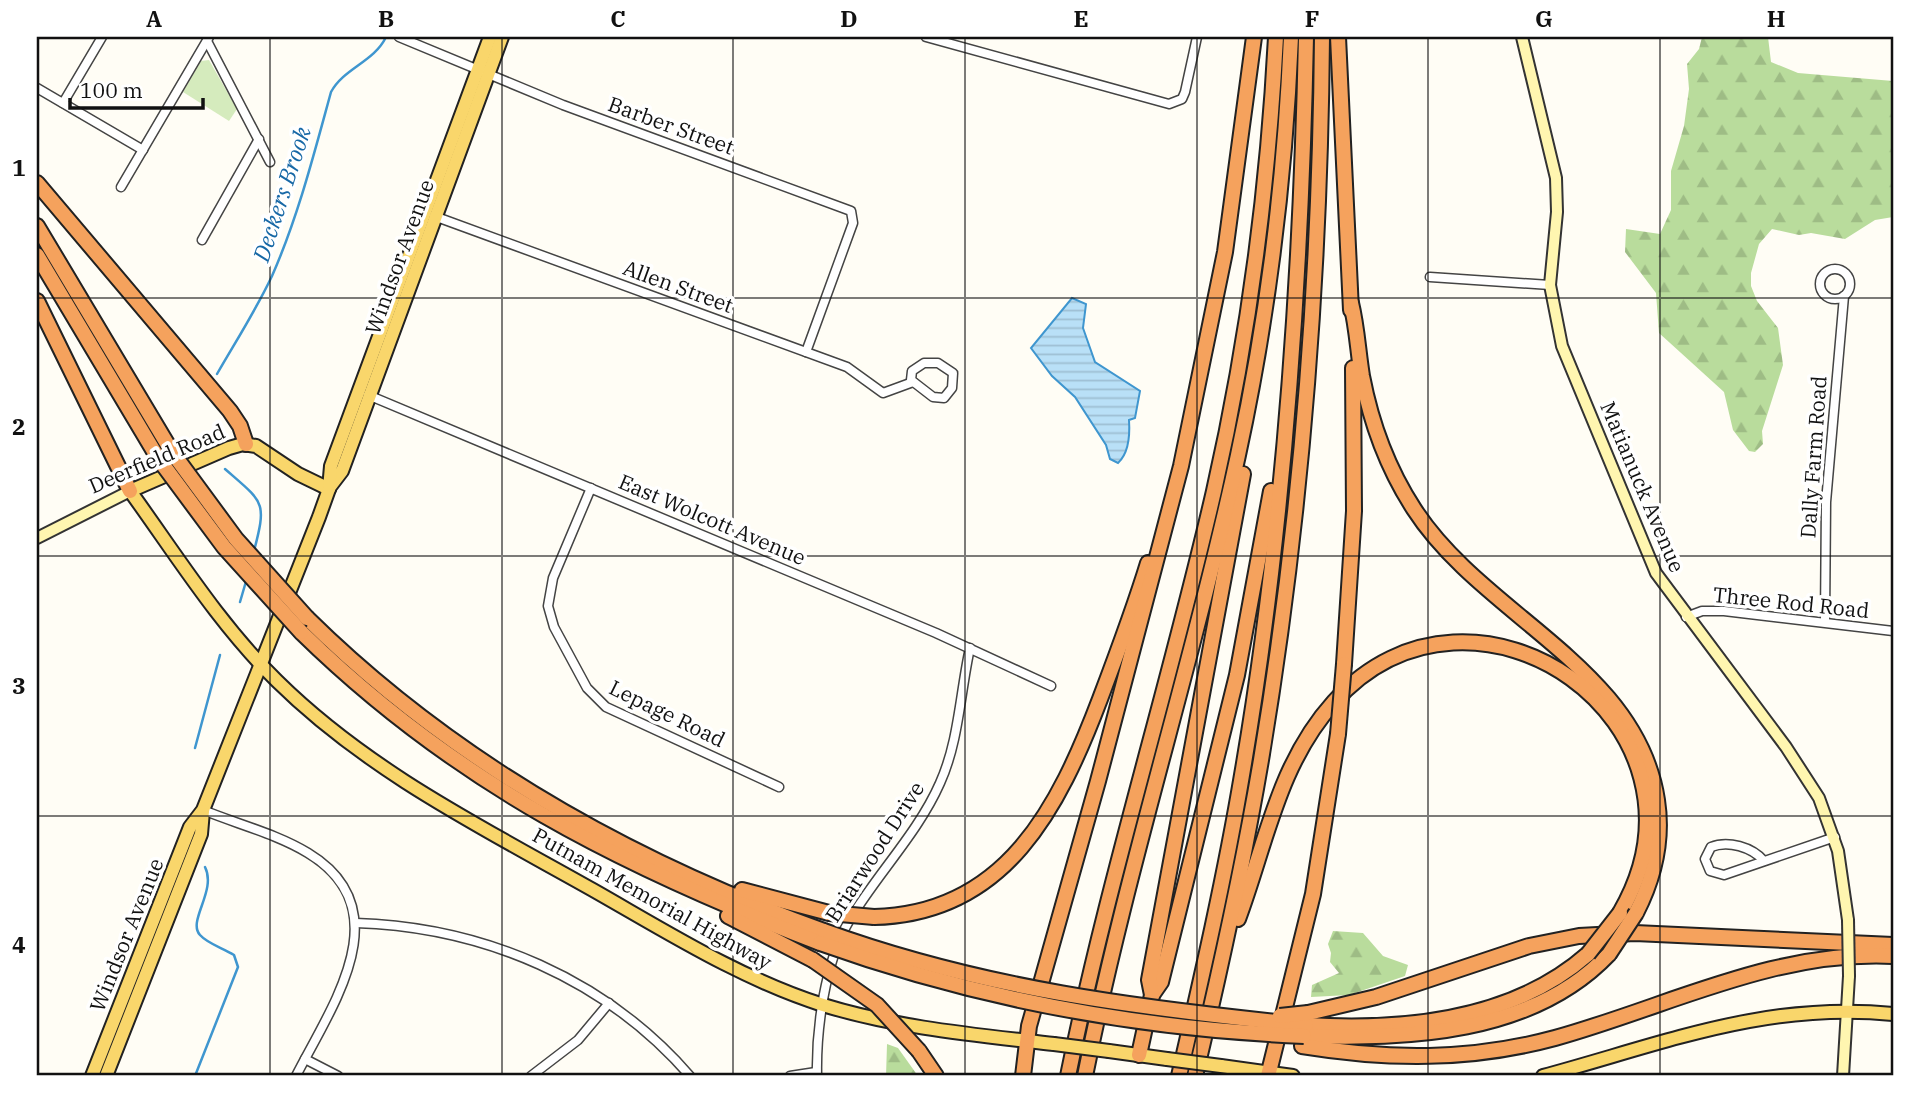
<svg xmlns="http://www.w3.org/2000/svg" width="1930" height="1113" font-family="'IBM Plex Serif',serif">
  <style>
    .green { fill: #d5ebbd }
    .forest { fill: url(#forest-firs) }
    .water { fill: url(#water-rules); stroke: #3f96cf; stroke-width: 2 }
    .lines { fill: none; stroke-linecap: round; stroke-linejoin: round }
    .stream { stroke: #3f96cf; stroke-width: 2.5 }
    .street-casing { stroke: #444; stroke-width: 11 }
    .secondary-casing { stroke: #333; stroke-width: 14 }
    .primary-casing { stroke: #222; stroke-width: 16 }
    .highway-casing { stroke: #222; stroke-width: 18 }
    .street { stroke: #fff; stroke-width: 8 }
    .secondary { stroke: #fff6b0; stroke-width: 10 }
    .primary { stroke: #f9d66b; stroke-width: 12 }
    .highway { stroke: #f5a25d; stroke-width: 14 }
    .secondary-bridge-casing { stroke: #333; stroke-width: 14; stroke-linecap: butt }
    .primary-bridge-casing { stroke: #222; stroke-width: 16; stroke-linecap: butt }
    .highway-bridge-casing { stroke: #222; stroke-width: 18; stroke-linecap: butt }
    .secondary-bridge { stroke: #fff6b0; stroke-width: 10 }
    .primary-bridge { stroke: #f9d66b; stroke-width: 12 }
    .highway-bridge { stroke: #f5a25d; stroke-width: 14 }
    .grid { fill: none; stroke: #111; stroke-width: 2; stroke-opacity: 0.55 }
    .labels { text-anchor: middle; stroke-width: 7; stroke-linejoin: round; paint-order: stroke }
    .street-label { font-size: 21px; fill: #111; stroke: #fff }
    .water-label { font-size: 23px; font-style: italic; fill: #1768a6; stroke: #fff }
    .neatline { fill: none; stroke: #111; stroke-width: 2.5 }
    .grid-label { font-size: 23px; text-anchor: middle; font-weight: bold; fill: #111 }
  </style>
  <defs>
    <pattern id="forest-firs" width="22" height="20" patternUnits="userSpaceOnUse" patternTransform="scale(1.75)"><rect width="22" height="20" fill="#b9dc9c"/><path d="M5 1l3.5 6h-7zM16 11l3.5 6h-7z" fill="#9ebc85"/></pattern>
    <pattern id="water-rules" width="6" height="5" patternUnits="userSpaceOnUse" patternTransform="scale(1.75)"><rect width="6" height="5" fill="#b9e0f7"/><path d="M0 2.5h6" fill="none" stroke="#9ebfd3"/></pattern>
  </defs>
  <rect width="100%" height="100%" fill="#fffdf5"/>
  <path class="green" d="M209 60 237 109 229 121 183 92 201 61Z"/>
  <g class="forest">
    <path d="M1702 37H1768L1771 62 1798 73 1893 81V217L1875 220 1845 239 1811 233 1799 235 1772 229 1759 244 1751 273V286L1757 301 1778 328 1783 365 1762 431 1763 444 1755 452 1749 451 1733 430 1724 392 1659 333 1656 293 1625 252 1626 229 1660 234 1671 210V171L1684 126 1689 89 1687 64 1699 49Z"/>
    <path d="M1333 931 1363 933 1383 956 1408 965 1405 976 1349 995 1311 997 1312 985 1339 973 1330 962 1331 953 1328 944Z"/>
    <path d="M887 1044 898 1048 918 1076H886Z"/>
  </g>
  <path class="water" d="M1072 298 1086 304 1083 328 1095 362 1140 391 1135 418 1129 420C1130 435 1129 453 1118 463L1110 459 1106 445 1075 397 1052 376 1031 348Z"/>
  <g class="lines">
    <g class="stream">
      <path d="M217 374C236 341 256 310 272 276 298 217 314 154 331 92 344 68 374 62 386 37"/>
      <path d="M225 469C264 503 267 501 254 551"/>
      <path d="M240 602 247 578"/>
      <path d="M195 748 220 655"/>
      <path d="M195 1076 238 967 234 955C223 948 208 944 200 935 187 921 217 891 205 867"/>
    </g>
    <defs>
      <g id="street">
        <path d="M399 37 563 105 851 211 853 223 806 352"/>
        <path d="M926 37 1169 104 1182 99 1185 92 1197 37"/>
        <path d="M207 41 270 162"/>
        <path d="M37 88 143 150"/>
        <path d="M63 103 102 37"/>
        <path d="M121 187 209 37"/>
        <path d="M434 216 847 367 883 393 913 382"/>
        <path d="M202 240 259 139"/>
        <circle cx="1835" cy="284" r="15"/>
        <path d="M1430 277 1550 285"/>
        <path d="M924 363H938L953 373 952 388 944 398 933 397 911 380 912 371Z"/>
        <path d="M368 395 936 633 1051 686"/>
        <path d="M591 488 553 578 548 606 554 627 587 688 606 707 779 787"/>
        <path d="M1686 617 1702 611H1724L1893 631"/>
        <path d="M1825 621 1826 502 1844 296"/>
        <path d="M203 810C237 824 277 834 308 853 402 910 331 1007 296 1076"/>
        <path d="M1764 861C1752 847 1728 840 1711 847L1705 859 1710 871 1724 875 1835 837"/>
        <path d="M356 923C484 927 606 979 690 1076"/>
        <path d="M305 1059 338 1076"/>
        <path d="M531 1076 578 1040 609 1003"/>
        <path d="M790 1076 816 1072"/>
        <path d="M817 1076C816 1029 825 962 849 921 877 874 918 833 940 783 959 741 960 693 970 648"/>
      </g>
      <g id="secondary">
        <path d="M1522 37 1556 178 1557 212 1550 285 1562 346 1656 573 1786 747 1819 798 1838 851 1848 920"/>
        <path d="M37 538 130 491"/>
        <path d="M1843 1076 1849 976"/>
      </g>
      <g id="primary">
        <path d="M329 488 342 471 502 37"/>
        <path d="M329 489 298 474 256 446 243 444 229 448 130 491C177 556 219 624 277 681 368 771 483 828 593 890 667 932 741 979 823 1005 897 1028 977 1035 1054 1044"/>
        <path d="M1109 1051 1167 1059"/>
        <path d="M1221 1066 1293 1076"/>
        <path d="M92 1076 190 827 203 810 319 517 329 489 331 466 490 37"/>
        <path d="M106 1076 201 834 203 811"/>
        <path d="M1543 1076C1662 1044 1766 1001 1893 1014"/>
      </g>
      <g id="highway">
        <path d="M1338 37 1351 310"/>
        <path d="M37 183 230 411 240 426 246 444"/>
        <path d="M37 226 172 452"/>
        <path d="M37 255 158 458"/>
        <path d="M37 301 130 491"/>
        <path d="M1351 303C1357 327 1358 352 1362 376 1371 423 1388 469 1414 509 1483 616 1637 667 1657 800 1663 839 1654 878 1636 913"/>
        <path d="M307 618C453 762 632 862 824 931"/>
        <path d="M301 632C455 783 621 866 820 943"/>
        <path d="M1344 664 1354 511 1353 368"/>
        <path d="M742 890 829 913"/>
        <path d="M728 916 813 960"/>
        <path d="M874 917C1006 914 1059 807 1100 699 1117 654 1134 609 1148 563"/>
        <path d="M1238 919C1266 844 1278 764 1334 702 1474 546 1730 724 1620 913"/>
        <path d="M1152 995 1161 982 1237 675 1271 491"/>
        <path d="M1308 1013 1376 997 1529 946 1579 936 1635 933 1893 945"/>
        <path d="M1306 1025C1402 1031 1512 1021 1588 954"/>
        <path d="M1304 1036C1408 1039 1532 1035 1609 954"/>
        <path d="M1302 1046C1388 1060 1470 1061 1555 1038 1667 1007 1774 950 1893 956"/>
        <path d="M919 1051 936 1076"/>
        <path d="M1139 1055 1152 995 1149 980 1243 474"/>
        <path d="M1023 1076 1029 1026 1098 781 1181 466 1225 252 1254 37"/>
        <path d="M1068 1076C1108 879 1169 687 1214 491 1248 341 1268 190 1276 37"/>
        <path d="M1085 1076C1127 866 1193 663 1238 455 1268 317 1285 177 1291 37"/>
        <path d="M1179 1076C1202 976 1225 876 1242 775 1284 531 1301 284 1306 37"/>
        <path d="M1195 1076C1220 971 1243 866 1261 760 1301 521 1320 279 1322 37"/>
        <path d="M1268 1076 1313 894 1338 734"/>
      </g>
    </defs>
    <use href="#street" class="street-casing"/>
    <use href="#secondary" class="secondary-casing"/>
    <use href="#primary" class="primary-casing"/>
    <use href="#highway" class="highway-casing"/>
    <use href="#street" class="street"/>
    <use href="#secondary" class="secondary"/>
    <use href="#primary" class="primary"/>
    <use href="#highway" class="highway"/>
    <defs>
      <path id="secondary-bridge" d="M1848 920 1849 976"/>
      <g id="primary-bridge">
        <path d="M1054 1044 1109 1051"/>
        <path d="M1167 1059 1221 1066"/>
      </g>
      <g id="highway-bridge">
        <path d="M172 452 236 539 307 618"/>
        <path d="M158 458 224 547 301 632"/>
        <path d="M1338 734 1344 664"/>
        <path d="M829 913 874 917"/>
        <path d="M824 931C984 989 1138 1008 1306 1025"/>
        <path d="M820 943C976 999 1139 1029 1304 1036"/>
        <path d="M1588 954 1620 913"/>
        <path d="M1609 954 1636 913"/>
        <path d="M813 960 877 1005 919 1051"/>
        <path d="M1280 1016 1308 1013"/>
      </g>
    </defs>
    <use href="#secondary-bridge" class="secondary-bridge-casing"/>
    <use href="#primary-bridge" class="primary-bridge-casing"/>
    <use href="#highway-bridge" class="highway-bridge-casing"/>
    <use href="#secondary-bridge" class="secondary-bridge"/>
    <use href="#primary-bridge" class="primary-bridge"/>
    <use href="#highway-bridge" class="highway-bridge"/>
  </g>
  <path class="grid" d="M270 37V1076M502 37V1076M733 37V1076M965 37V1076M1197 37V1076M1428 37V1076M1660 37V1076M37 298H1893M37 556H1893M37 816H1893"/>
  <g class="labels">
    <g class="street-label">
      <text transform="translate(671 126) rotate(20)" y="7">Barber Street</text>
      <text transform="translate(400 257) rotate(-70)" y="7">Windsor Avenue</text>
      <text transform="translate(678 287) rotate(20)" y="7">Allen Street</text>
      <text transform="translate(1814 457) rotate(-86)" y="7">Dally Farm Road</text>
      <text transform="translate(157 459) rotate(-23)" y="7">Deerfield Road</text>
      <text transform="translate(1642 487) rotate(67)" y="7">Matianuck Avenue</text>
      <text transform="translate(712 520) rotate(23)" y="7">East Wolcott Avenue</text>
      <text transform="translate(1791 603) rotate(6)" y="7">Three Rod Road</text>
      <text transform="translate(667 714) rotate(26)" y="7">Lepage Road</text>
      <text transform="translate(875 852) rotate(-57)" y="7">Briarwood Drive</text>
      <text transform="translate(652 899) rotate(29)" y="7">Putnam Memorial Highway</text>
      <text transform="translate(127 935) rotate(-68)" y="7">Windsor Avenue</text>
    </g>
    <g class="water-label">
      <text transform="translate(282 194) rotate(-72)" y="8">Deckers Brook</text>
    </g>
  </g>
  <rect width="1930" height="1113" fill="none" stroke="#ffffff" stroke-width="77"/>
  <path d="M70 98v10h133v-10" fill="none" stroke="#111111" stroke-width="3.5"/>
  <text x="80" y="98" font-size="21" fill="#111111" stroke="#ffffff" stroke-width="5" paint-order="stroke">100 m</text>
  <rect x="38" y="38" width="1854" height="1036" class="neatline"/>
  <g class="grid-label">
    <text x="154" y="27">A</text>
    <text x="386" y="27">B</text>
    <text x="618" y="27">C</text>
    <text x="849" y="27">D</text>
    <text x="1081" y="27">E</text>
    <text x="1312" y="27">F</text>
    <text x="1544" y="27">G</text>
    <text x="1776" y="27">H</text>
    <text x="19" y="176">1</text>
    <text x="19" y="435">2</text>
    <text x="19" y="694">3</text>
    <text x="19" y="953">4</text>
  </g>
</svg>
